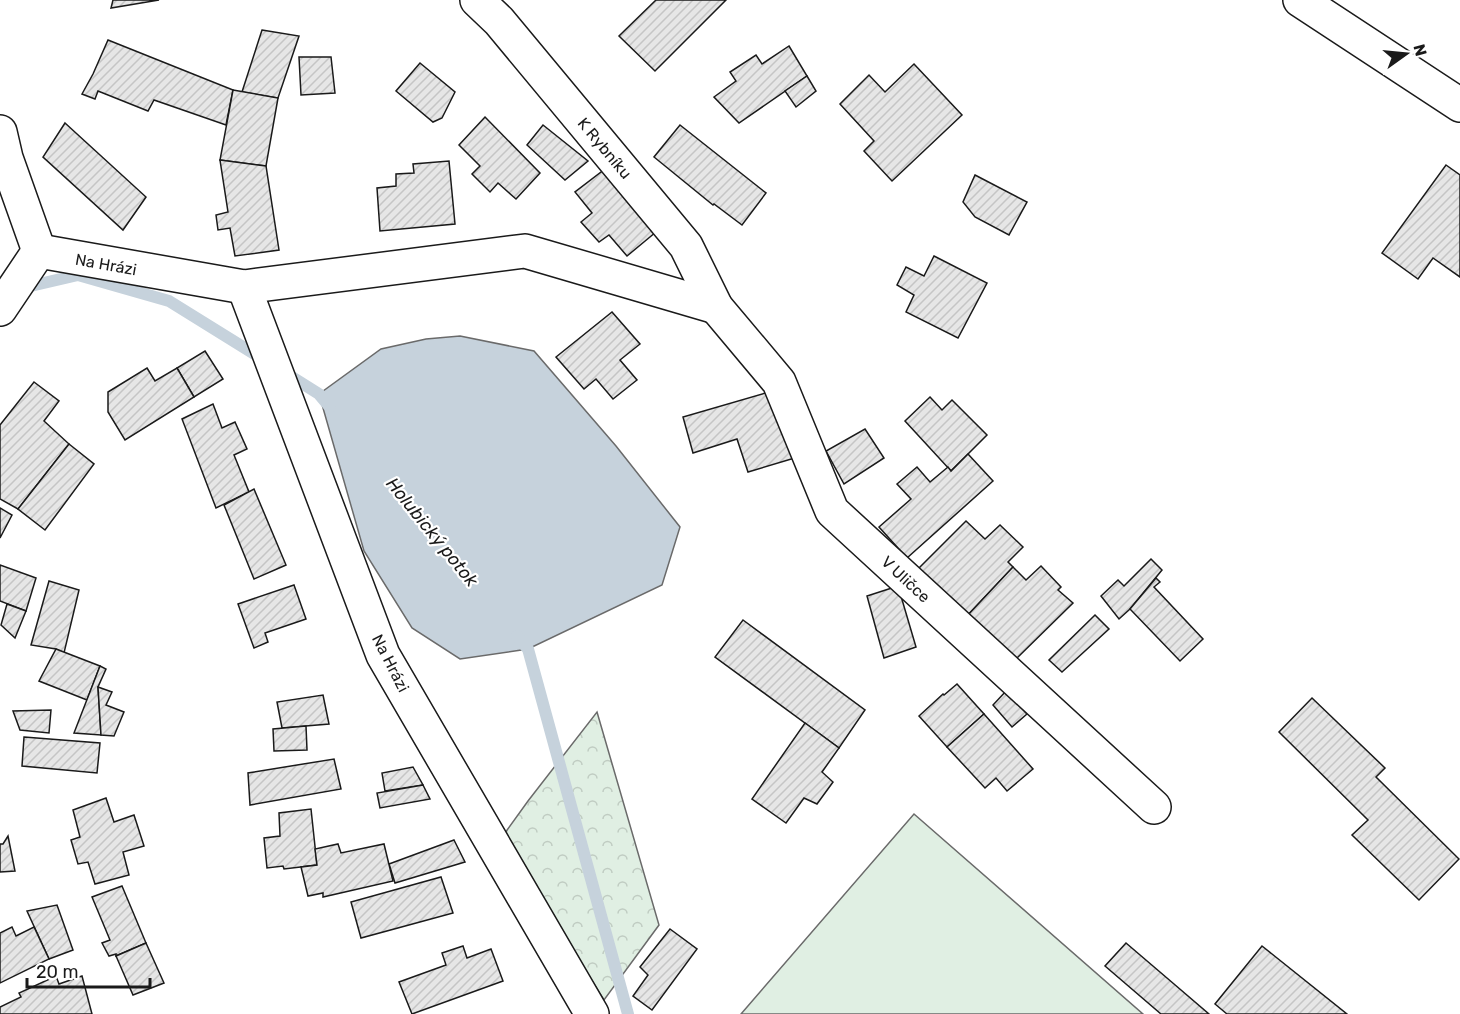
<svg xmlns="http://www.w3.org/2000/svg" width="1460" height="1014" font-family="Rubik,sans-serif">
  <style>
    .green { fill: #e0efe3; stroke: #6a6a6a; stroke-width: 1.5 }
    .park { fill: url(#park-crowns); stroke: #6a6a6a; stroke-width: 1.5 }
    .water { fill: #c6d2dc; stroke: #6a6a6a; stroke-width: 1.5 }
    .lines { fill: none; stroke-linecap: round; stroke-linejoin: round }
    .stream { stroke: #c6d2dc; stroke-width: 12 }
    .building { fill: url(#building-hatch); stroke: #1a1a1a; stroke-width: 1.5 }
    .minor-casing { stroke: #1a1a1a; stroke-width: 36 }
    .minor { stroke: #fff; stroke-width: 33 }
    .labels { text-anchor: middle; stroke-width: 4.5; stroke-linejoin: round; paint-order: stroke }
    .street-label { font-size: 16px; fill: #1a1a1a; stroke: #fff }
    .water-label { font-size: 18px; font-style: italic; fill: #1a1a1a; stroke: #fff }
  </style>
  <defs>
    <pattern id="park-crowns" width="20" height="18" patternUnits="userSpaceOnUse" patternTransform="scale(1.5)"><rect width="20" height="18" fill="#e0efe3"/><path d="M2 6a3 3 0 1 1 6 0M12 15a3 3 0 1 1 6 0" fill="none" stroke="#c0ccc2"/></pattern>
    <pattern id="building-hatch" width="6" height="6" patternUnits="userSpaceOnUse" patternTransform="scale(1.5)"><rect width="6" height="6" fill="#e6e6e6"/><path d="M-1 1l2-2M0 6l6-6M5 7l2-2" fill="none" stroke="#c5c5c5"/></pattern>
  </defs>
  <rect width="100%" height="100%" fill="#fff"/>
  <path class="green" d="M914 814 1143 1014H741Z"/>
  <path class="park" d="M597 712 659 925 604 1000 502 837 528 801Z"/>
  <path class="water" d="M460 336 534 351 616 446 680 527 662 585 528 649 460 659 412 628 364 551 319 394 381 349 426 339Z"/>
  <g class="lines">
    <g class="stream">
      <path d="M22 288 78 275 169 301 264 360"/>
      <path d="M284 372 319 394 330 407"/>
      <path d="M517 636 528 649 628 1014"/>
    </g>
  </g>
  <g class="building">
    <path d="M113 0H159L111 8Z"/>
    <path d="M656 0H726L655 71 619 36Z"/>
    <path d="M262 30 299 36 278 98 242 92Z"/>
    <path d="M108 40 233 90 226 125 154 100 148 111 98 91 95 99 82 94 93 74Z"/>
    <path d="M789 46 807 76 739 123 714 97 736 81 730 72 756 55 762 64Z"/>
    <path d="M299 57H331L335 93 301 95Z"/>
    <path d="M420 63 455 92 442 118 433 122 396 91Z"/>
    <path d="M914 64 962 115 892 181 864 151 874 141 840 104 869 75 885 92Z"/>
    <path d="M807 76 816 91 796 107 785 91Z"/>
    <path d="M233 90 278 98 266 166 220 160Z"/>
    <path d="M485 117 540 173 516 199 498 183 490 192 472 174 480 166 459 145Z"/>
    <path d="M65 123 146 197 123 230 43 157Z"/>
    <path d="M543 125 588 161 565 180 527 145Z"/>
    <path d="M680 125 766 193 742 225 714 204 713 205 654 157Z"/>
    <path d="M220 160 266 166 279 250 235 256 230 228 218 230 216 215 228 212Z"/>
    <path d="M449 161 455 224 380 231 377 188 396 186V174L414 173 413 164Z"/>
    <path d="M1446 165 1460 175V277L1433 258 1418 279 1382 253Z"/>
    <path d="M605 169 656 232 627 256 609 235 599 242 581 222 592 213 575 192Z"/>
    <path d="M975 175 1027 202 1009 235 975 217 963 202Z"/>
    <path d="M934 256 987 283 958 338 906 312 914 295 897 285 906 267 924 276Z"/>
    <path d="M612 312 640 344 620 360 637 380 613 399 596 379 584 389 556 357Z"/>
    <path d="M205 351 223 379 194 397 177 368Z"/>
    <path d="M147 368 155 381 177 368 194 397 125 440 108 412V392Z"/>
    <path d="M34 382 59 401 44 421 69 444 18 509 0 499V425Z"/>
    <path d="M769 392 798 457 748 472 737 439 693 453 683 417Z"/>
    <path d="M930 397 942 410 952 400 987 435 951 471 905 421Z"/>
    <path d="M213 404 222 428 235 422 247 449 234 455 249 492 216 508 182 419Z"/>
    <path d="M865 429 884 458 844 484 826 451Z"/>
    <path d="M69 444 94 464 45 530 18 509Z"/>
    <path d="M968 454 993 481 907 558 879 527 911 499 897 484 917 467 930 482 948 467 951 471Z"/>
    <path d="M254 489 286 565 254 579 224 505Z"/>
    <path d="M0 508 12 515 0 538Z"/>
    <path d="M966 521 985 539 1000 525 1023 547 1008 562 1013 567 966 617 918 569Z"/>
    <path d="M1151 559 1162 570 1130 609 1119 619 1101 596 1118 580 1124 586Z"/>
    <path d="M0 565 36 578 26 611 0 601Z"/>
    <path d="M1041 566 1061 587 1058 590 1073 603 1013 662 966 617 1013 567 1026 580Z"/>
    <path d="M1156 578 1160 582 1154 587 1203 639 1180 661 1130 609Z"/>
    <path d="M49 581 79 590 64 653 56 649 31 645Z"/>
    <path d="M294 585 306 619 265 633 268 642 254 648 238 604Z"/>
    <path d="M898 586 916 647 884 658 867 596Z"/>
    <path d="M7 604 26 611 15 638 1 625Z"/>
    <path d="M1095 615 1109 629 1062 672 1049 660Z"/>
    <path d="M743 620 865 710 839 748 715 657Z"/>
    <path d="M56 649 100 666 87 700 39 681Z"/>
    <path d="M100 666 106 669 98 687 101 735 74 733Z"/>
    <path d="M957 684 984 714 947 747 919 716 943 694 944 695Z"/>
    <path d="M98 687 112 692 106 705 124 712 114 736 101 735Z"/>
    <path d="M1006 691 1027 714 1012 727 993 705Z"/>
    <path d="M323 695 329 724 282 728 277 702Z"/>
    <path d="M1312 698 1385 768 1376 777 1459 859 1419 900 1352 835 1368 820 1279 732Z"/>
    <path d="M51 710 49 733 20 730 13 711Z"/>
    <path d="M984 714 1033 769 1007 791 996 778 985 788 947 747Z"/>
    <path d="M805 723 839 748 822 772 833 782 817 804 804 798 786 823 752 799Z"/>
    <path d="M306 726 307 750 274 751 273 729Z"/>
    <path d="M24 737 100 743 97 773 22 766Z"/>
    <path d="M334 759 341 789 250 805 248 773Z"/>
    <path d="M413 767 423 785 385 791 382 773Z"/>
    <path d="M423 785 430 799 380 808 377 793Z"/>
    <path d="M106 798 114 822 134 815 144 846 123 852 129 875 95 884 88 862 78 864 71 840 80 837 73 810Z"/>
    <path d="M311 809 317 865 284 869 283 866 267 868 264 838 280 836 279 813Z"/>
    <path d="M8 836 15 871 0 872V844H3Z"/>
    <path d="M454 840 465 862 395 883 389 864Z"/>
    <path d="M338 844 341 853 384 844 393 881 323 897V893L308 896 301 867 317 865 315 849Z"/>
    <path d="M441 877 453 913 361 938 351 902Z"/>
    <path d="M122 886 146 943 116 956V954L109 956 102 943 110 940 92 897Z"/>
    <path d="M57 905 73 950 49 959 27 911Z"/>
    <path d="M12 927 16 936 34 927 49 959 0 983V933Z"/>
    <path d="M670 929 697 949 652 1010 633 996 648 975 640 967Z"/>
    <path d="M146 943 164 983 133 995 116 956Z"/>
    <path d="M1126 943 1174 984 1209 1014H1161L1105 966Z"/>
    <path d="M463 946 467 958 491 949 503 981 412 1014 399 982 446 965 442 953Z"/>
    <path d="M1262 946 1347 1014H1227L1215 1004Z"/>
    <path d="M56 976 59 984 82 976 92 1014H0V1007L21 997 19 993Z"/>
  </g>
  <g class="lines">
    <defs>
      <g id="minor">
        <path d="M477 0 499 21 686 246 716 307 779 382 832 511 1154 807"/>
        <path d="M1300 0 1460 105"/>
        <path d="M0 132 6 158 39 251"/>
        <path d="M39 251 244 287 525 251 716 307"/>
        <path d="M244 287 383 655 592 1014"/>
        <path d="M0 309 39 251"/>
      </g>
    </defs>
    <use href="#minor" class="minor-casing"/>
    <use href="#minor" class="minor"/>
  </g>
  <g class="labels">
    <g class="street-label">
      <text transform="translate(605 148) rotate(50)" y="6">K Rybníku</text>
      <text transform="translate(106 264) rotate(10)" y="6">Na Hrázi</text>
      <text transform="translate(906 579) rotate(43)" y="6">V Uličce</text>
      <text transform="translate(391 663) rotate(63)" y="6">Na Hrázi</text>
    </g>
    <g class="water-label">
      <text transform="translate(432 532) rotate(51)" y="6">Holubický potok</text>
    </g>
  </g>
  <g transform="translate(1406 54) rotate(75)" stroke="#ffffff" stroke-width="4.5" paint-order="stroke">
  <path d="M0-4.5L10 22L0 15L-10 22Z" fill="#1a1a1a"/>
  <text y="-9" font-size="16" font-weight="bold" text-anchor="middle" fill="#1a1a1a">N</text>
  </g>
  <path d="M27 978v9h123v-9" fill="none" stroke="#1a1a1a" stroke-width="3"/>
  <text x="36" y="978" font-size="18" fill="#1a1a1a" stroke="#ffffff" stroke-width="4.5" paint-order="stroke">20 m</text>
</svg>
